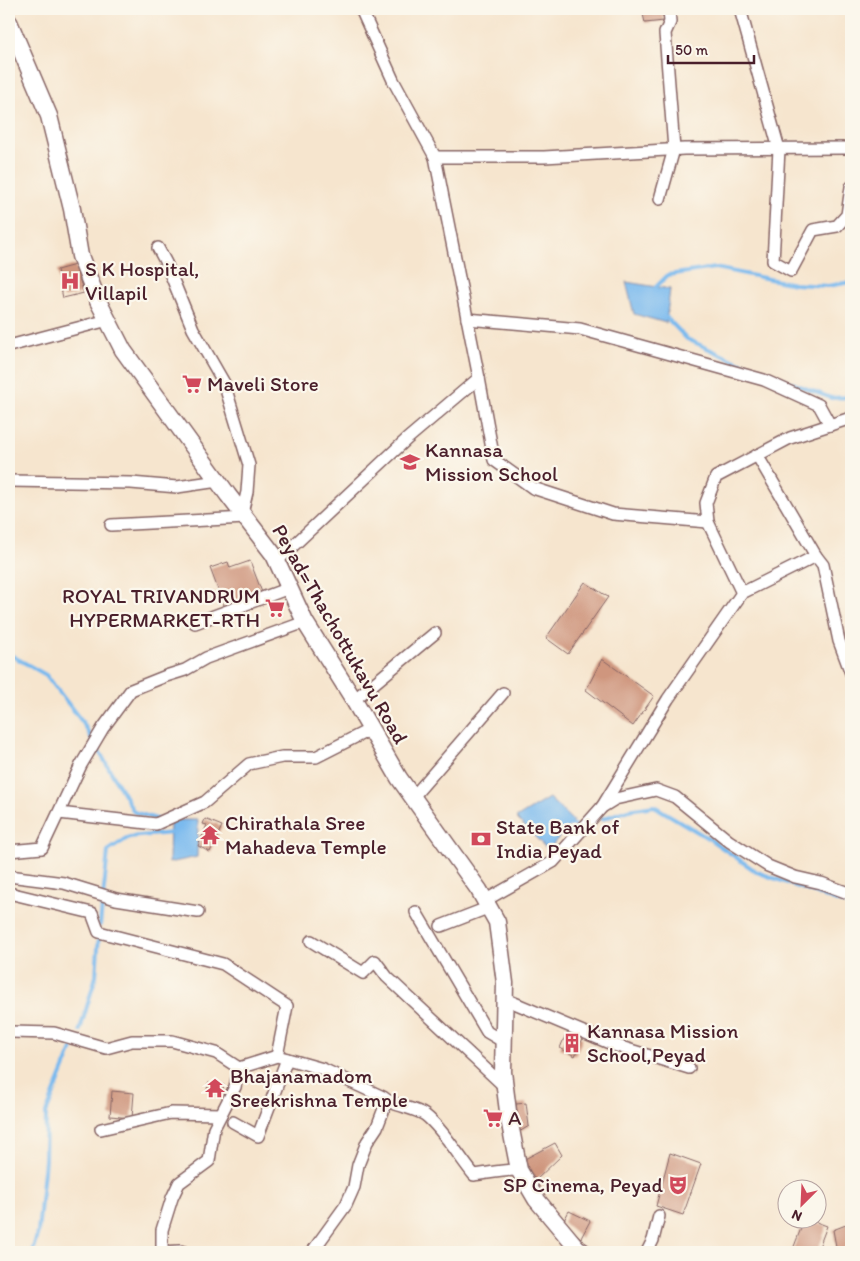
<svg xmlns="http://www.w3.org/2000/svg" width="860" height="1261" font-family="Itim,sans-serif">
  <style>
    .water { fill: #7abaee; stroke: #626c8c }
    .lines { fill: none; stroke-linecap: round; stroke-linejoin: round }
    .stream { stroke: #7abaee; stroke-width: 4 }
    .building { fill: #cf967e }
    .minor-casing { stroke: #866464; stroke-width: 14 }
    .secondary-casing { stroke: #866464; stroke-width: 19 }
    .minor { stroke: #fff; stroke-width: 11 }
    .secondary { stroke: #fff; stroke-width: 16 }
    .labels { text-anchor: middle; stroke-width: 4.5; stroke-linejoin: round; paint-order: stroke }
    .poi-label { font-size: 21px; fill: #4a1f2b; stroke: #fbf7ec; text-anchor: start }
    .street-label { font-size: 21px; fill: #4a1f2b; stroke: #fbf7ec }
  </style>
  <rect width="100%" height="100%" fill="#fbf7ec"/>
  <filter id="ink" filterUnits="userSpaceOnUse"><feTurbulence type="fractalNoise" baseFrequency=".02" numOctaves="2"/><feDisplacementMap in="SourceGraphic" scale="10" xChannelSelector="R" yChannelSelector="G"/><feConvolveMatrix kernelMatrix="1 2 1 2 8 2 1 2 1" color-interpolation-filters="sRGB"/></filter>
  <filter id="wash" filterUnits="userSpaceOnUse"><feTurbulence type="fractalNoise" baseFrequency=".0096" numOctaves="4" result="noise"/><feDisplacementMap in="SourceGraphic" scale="20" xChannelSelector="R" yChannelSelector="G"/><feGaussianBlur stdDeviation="1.12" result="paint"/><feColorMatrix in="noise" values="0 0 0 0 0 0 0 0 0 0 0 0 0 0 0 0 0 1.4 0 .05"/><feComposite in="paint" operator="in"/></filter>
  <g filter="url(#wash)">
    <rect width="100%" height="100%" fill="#f6e5ce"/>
    <g class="water">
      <path d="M626 282 670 289 666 323 634 314Z"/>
      <path d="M549 798 573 821 548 850 516 818Z"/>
      <path d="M170 820H198L197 857 169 863Z"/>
    </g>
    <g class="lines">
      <g class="stream">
        <path d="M653 290 668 275 715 268 794 284 828 286 851 282"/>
        <path d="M665 316 687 339 731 359 831 398 851 397"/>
        <path d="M9 654 46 675 83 723 134 812 156 819"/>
        <path d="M602 819 628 810 654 806 711 840 757 872 851 906"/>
        <path d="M564 825H574"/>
        <path d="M100 925 108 851 129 837 172 833"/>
        <path d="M80 1030 96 976 99 934"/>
        <path d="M32 1252 38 1232 45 1160 46 1113 72 1049"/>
      </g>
    </g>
    <g id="blocks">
      <g class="building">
        <path d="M642 9H662L664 21 645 23Z"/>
        <path d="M75 265 84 293 63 298 57 270Z"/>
        <path d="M250 561 263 595 225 608 210 568 228 562 230 568Z"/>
        <path d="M585 582 608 597 568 654 546 638Z"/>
        <path d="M602 659 654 696 633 726 586 690Z"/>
        <path d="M205 819 222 826 210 852 198 846 207 825 203 824Z"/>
        <path d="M566 1034 583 1038 575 1056 560 1048Z"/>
        <path d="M208 1083 224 1085 222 1094 207 1091Z"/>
        <path d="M112 1091 134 1093 132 1118 110 1116Z"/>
        <path d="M526 1103 529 1126 519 1132 516 1104Z"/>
        <path d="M555 1143 562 1155 535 1181 523 1160Z"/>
        <path d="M670 1153 701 1164 683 1215 656 1206Z"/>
        <path d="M569 1211 590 1221 581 1238 563 1222Z"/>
        <path d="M805 1218 827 1226 817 1252H800L793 1249Z"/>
        <path d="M851 1223V1252H837L833 1230Z"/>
      </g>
    </g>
  </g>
  <g filter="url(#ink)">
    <use href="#blocks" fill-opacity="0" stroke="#866464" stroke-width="1"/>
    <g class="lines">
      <defs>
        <g id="minor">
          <path d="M361 9 393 80 435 157"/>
          <path d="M740 9 779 149 773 261 791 271 813 230 837 226 847 215 851 187"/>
          <path d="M660 199 674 149 665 33 670 22 669 9"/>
          <path d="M158 248 166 263 193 329 224 383 249 465 247 492 242 513"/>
          <path d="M467 319 580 329 764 380 819 405 830 425"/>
          <path d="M9 346 108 320"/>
          <path d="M479 378 494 460 533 488 613 514 708 522"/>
          <path d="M757 455 816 556"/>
          <path d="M9 481 131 483 177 487 218 481"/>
          <path d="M111 525 246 518"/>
          <path d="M277 561 407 439 479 378 435 157H544L684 149 851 148"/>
          <path d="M742 593 708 522 706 503 716 477 790 438 851 418"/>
          <path d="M195 623 289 588"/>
          <path d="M354 700 435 633"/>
          <path d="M413 797 503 693"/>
          <path d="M602 807 668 699 742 593 816 556 823 565 839 641 851 673"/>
          <path d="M59 813 156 824 205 802 249 764 282 757H316L371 729"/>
          <path d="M9 851 42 848 81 765 103 728 131 690 166 676 185 670 206 658 305 622"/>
          <path d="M9 876 64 883 116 899 198 912"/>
          <path d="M9 893 92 913 99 932 223 964 287 1006 277 1056"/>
          <path d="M486 900 553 862 602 807 615 799 656 790 675 797 729 841 768 866 795 877 821 883 851 894"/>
          <path d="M416 912 487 1032 504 1042"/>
          <path d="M441 926 490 907"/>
          <path d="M311 941 363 973 375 961 387 977 505 1087"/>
          <path d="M505 999 614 1045 689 1068"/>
          <path d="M9 1032 54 1033 106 1048 132 1041H172L216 1053 239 1068 235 1087 214 1128 209 1161 179 1183 172 1198 162 1230V1252"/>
          <path d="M239 1068 277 1056 323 1069 383 1097C392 1106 413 1107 425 1115 442 1128 460 1158 474 1175 489 1173 504 1170 519 1170"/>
          <path d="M233 1122 258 1136 287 1059"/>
          <path d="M101 1129 171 1113 221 1114"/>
          <path d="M162 1252 180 1251 184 1252"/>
          <path d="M312 1252 346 1205 354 1187 358 1165 367 1142 377 1127 387 1101"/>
          <path d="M647 1252 653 1240 659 1216"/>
        </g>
        <path id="secondary" d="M9 22 49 116 72 209 80 256 98 301 123 350 228 495 274 555 305 622 352 697 399 778 479 890 497 922 505 983 503 1072 509 1119 519 1170 536 1199 577 1248 583 1252"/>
      </defs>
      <use href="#minor" class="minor-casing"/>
      <use href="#secondary" class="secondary-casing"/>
      <use href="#minor" class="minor"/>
      <use href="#secondary" class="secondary"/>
    </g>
  </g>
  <defs>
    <symbol id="hospital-bare" viewBox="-9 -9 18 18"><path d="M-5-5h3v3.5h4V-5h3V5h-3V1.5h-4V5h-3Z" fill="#d1495b" stroke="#fbf7ec" stroke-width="2.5" paint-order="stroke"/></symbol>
    <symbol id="supermarket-bare" viewBox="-9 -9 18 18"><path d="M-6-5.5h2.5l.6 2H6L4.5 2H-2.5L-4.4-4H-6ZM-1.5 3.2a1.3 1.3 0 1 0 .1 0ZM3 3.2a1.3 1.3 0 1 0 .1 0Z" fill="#d1495b" stroke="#fbf7ec" stroke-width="2.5" paint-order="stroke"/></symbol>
    <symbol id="school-bare" viewBox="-9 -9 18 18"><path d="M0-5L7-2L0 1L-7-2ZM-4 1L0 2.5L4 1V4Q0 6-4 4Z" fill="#d1495b" stroke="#fbf7ec" stroke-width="2.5" paint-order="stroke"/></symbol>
    <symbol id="temple-bare" viewBox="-9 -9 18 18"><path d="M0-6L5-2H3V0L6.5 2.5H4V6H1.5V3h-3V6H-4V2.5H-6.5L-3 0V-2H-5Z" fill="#d1495b" stroke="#fbf7ec" stroke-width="2.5" paint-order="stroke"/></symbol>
    <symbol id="bank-bare" viewBox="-9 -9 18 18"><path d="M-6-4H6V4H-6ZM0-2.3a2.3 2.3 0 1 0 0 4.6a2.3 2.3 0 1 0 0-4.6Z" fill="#d1495b" stroke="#fbf7ec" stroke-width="2.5" paint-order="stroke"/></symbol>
    <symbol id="building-bare" viewBox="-9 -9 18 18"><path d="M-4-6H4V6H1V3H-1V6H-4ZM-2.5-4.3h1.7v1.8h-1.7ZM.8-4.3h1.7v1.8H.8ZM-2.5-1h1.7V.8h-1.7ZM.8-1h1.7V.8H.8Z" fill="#d1495b" stroke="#fbf7ec" stroke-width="2.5" paint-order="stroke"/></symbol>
    <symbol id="theatre-bare" viewBox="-9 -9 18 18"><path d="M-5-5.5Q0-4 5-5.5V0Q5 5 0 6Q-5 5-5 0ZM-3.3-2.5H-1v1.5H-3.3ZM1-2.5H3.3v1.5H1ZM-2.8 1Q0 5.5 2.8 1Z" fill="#d1495b" stroke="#fbf7ec" stroke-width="2.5" paint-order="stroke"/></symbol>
  </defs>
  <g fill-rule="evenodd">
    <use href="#hospital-bare" x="56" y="267" width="28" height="28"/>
    <use href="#supermarket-bare" x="178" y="370" width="28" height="28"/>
    <use href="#school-bare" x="396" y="448" width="28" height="28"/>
    <use href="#supermarket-bare" x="261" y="594" width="28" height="28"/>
    <use href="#temple-bare" x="196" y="821" width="28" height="28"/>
    <use href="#bank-bare" x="467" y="825" width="28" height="28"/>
    <use href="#building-bare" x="558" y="1029" width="28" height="28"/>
    <use href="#temple-bare" x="201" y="1074" width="28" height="28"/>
    <use href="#supermarket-bare" x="479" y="1104" width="28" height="28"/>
    <use href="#theatre-bare" x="664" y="1171" width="28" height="28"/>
  </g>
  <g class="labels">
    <g class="poi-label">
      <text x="85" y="276">S K Hospital,<tspan x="85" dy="24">Villapil</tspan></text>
      <text x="207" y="391">Maveli Store</text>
      <text x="425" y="457">Kannasa<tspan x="425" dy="24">Mission School</tspan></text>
      <text x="260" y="603" text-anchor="end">ROYAL TRIVANDRUM<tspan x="260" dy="24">HYPERMARKET-RTH</tspan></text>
      <text x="225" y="830">Chirathala Sree<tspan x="225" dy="24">Mahadeva Temple</tspan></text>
      <text x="496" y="834">State Bank of<tspan x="496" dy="24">India Peyad</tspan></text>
      <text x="587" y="1038">Kannasa Mission<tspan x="587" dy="24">School,Peyad</tspan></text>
      <text x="230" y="1083">Bhajanamadom<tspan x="230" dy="24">Sreekrishna Temple</tspan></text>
      <text x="508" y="1125">A</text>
      <text x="663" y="1192" text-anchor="end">SP Cinema, Peyad</text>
    </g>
    <g class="street-label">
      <text transform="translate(340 634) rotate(60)" y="7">Peyad=Thachottukavu Road</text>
    </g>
  </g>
  <rect width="860" height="1261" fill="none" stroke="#fbf7ec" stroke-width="30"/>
  <g transform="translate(802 1204) rotate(204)"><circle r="24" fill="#fbf7ec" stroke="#b4a19f"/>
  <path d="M0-4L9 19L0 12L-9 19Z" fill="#d1495b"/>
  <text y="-8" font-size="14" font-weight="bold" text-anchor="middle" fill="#4a1f2b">N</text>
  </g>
  <path d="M668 55v8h86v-8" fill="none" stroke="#4a1f2b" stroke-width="2.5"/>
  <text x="675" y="55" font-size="15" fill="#4a1f2b" stroke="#fbf7ec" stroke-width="4" paint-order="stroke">50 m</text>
</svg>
